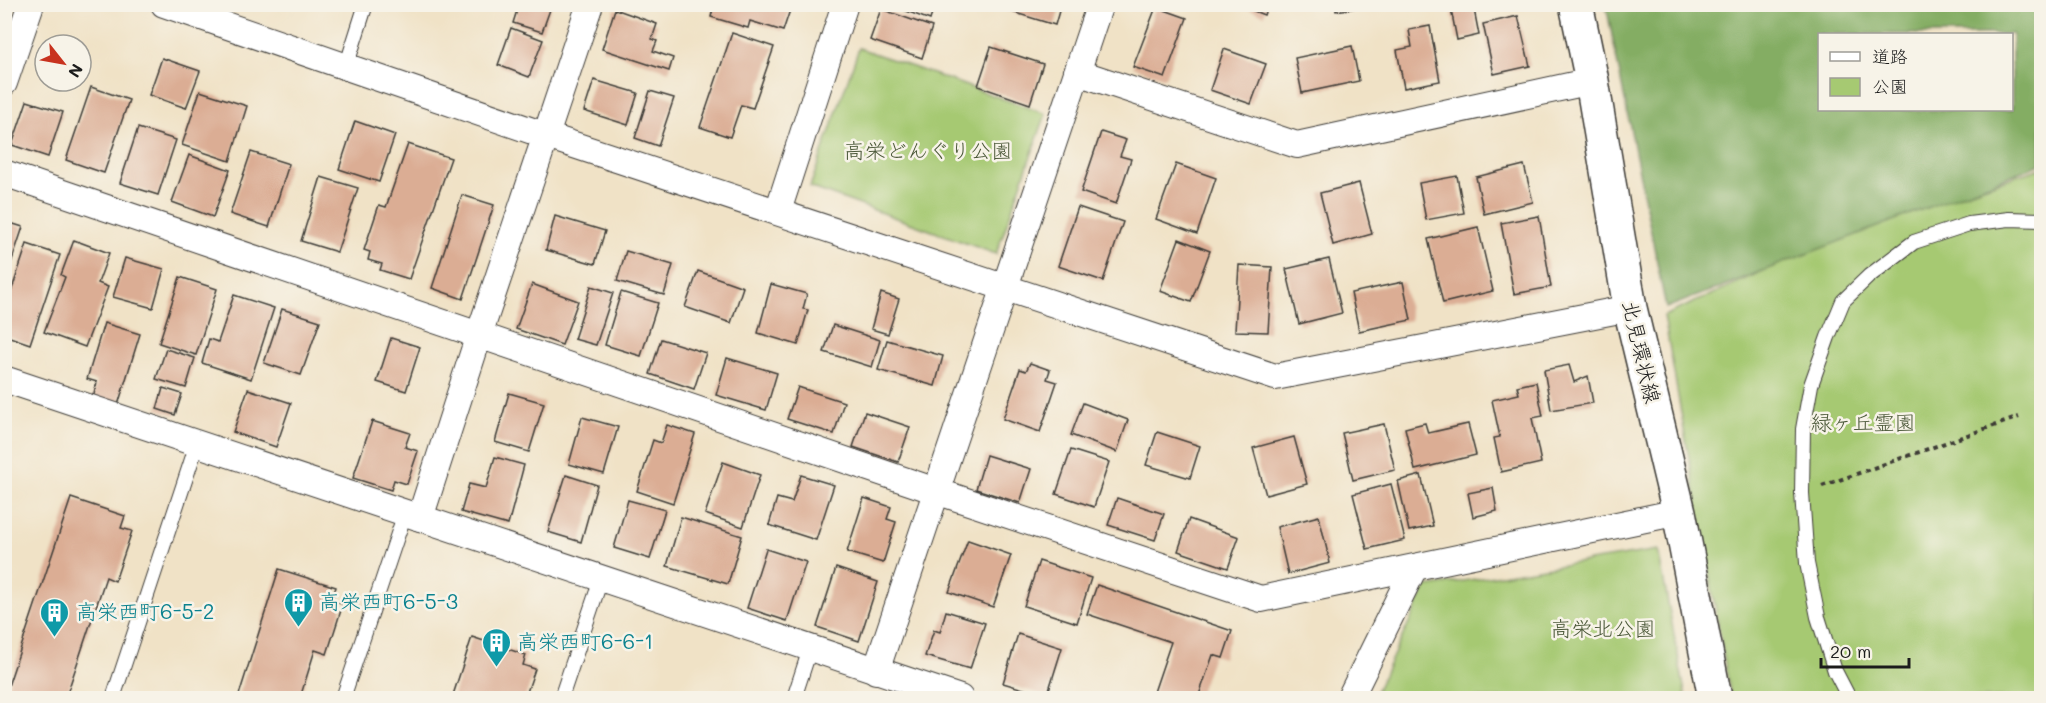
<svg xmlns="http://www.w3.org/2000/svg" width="2046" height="703" font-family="Mali,'Klee One',sans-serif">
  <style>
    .green { fill: #a6c972; stroke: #617247; stroke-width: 1.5 }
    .forest { fill: #84ad64; stroke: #506440; stroke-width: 1.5; fill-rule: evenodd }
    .building { fill: #dbad94 }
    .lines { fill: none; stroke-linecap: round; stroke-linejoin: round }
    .lane-casing { stroke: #3c3a36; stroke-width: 16 }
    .street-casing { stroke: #3c3a36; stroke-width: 28 }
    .secondary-casing { stroke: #3c3a36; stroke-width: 36 }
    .path { stroke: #3c3a36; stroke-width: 4; stroke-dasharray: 4.5 4.5; stroke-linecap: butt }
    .lane { stroke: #fff; stroke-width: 14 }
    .street { stroke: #fff; stroke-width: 26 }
    .secondary { stroke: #fff; stroke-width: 33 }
    .labels { text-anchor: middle; stroke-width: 5; stroke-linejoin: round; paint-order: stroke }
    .park-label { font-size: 21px; fill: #4c593a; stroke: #f7f3e8 }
    .street-label { font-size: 21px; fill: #1c1c1c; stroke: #f7f3e8 }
    .culture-label { font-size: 21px; fill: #0d838f; stroke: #f7f3e8; text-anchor: start }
  </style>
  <rect width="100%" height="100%" fill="#f7f3e8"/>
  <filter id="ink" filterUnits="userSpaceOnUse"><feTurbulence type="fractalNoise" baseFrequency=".0167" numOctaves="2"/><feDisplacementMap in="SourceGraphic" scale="12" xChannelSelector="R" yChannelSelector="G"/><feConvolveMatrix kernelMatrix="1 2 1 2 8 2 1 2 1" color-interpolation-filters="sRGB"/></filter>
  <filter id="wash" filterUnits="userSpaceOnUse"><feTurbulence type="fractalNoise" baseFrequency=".008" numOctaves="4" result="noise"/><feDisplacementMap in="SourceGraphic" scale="24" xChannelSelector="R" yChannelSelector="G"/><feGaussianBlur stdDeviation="1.35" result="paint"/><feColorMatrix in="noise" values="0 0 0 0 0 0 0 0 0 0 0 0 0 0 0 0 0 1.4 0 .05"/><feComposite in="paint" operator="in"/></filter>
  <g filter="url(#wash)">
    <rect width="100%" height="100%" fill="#f0e2c6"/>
    <g class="green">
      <path d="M859 48 1046 114 996 254 810 187Z"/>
      <path d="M2041 168V698H1731L1664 316 1856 229Z"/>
      <path d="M1658 550 1686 698H1373L1426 587Z"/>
    </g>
    <path class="forest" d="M1606 5H2041V164L1666 308ZM1820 34H2012V110H1820Z"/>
    <g id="blocks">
      <g class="building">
        <path d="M519 4H552L542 32 513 23Z"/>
        <path d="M714 4H792L783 31 750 21 748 28 711 17Z"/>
        <path d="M888 4H935L930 20Z"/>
        <path d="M1000 4H1061L1055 25 999 8Z"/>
        <path d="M1236 4H1268L1264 15Z"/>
        <path d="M1335 4H1369V6L1336 11Z"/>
        <path d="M1471 4H1473L1479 35 1457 40 1451 9Z"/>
        <path d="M1156 7 1187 18 1165 78 1133 67Z"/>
        <path d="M615 9 657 24 652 39 657 41 653 51 673 58 669 71 602 49Z"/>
        <path d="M881 9 932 27 922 58 870 40Z"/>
        <path d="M1518 16 1530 66 1494 74 1483 24Z"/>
        <path d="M1430 26 1440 81 1404 88 1397 50 1412 47 1409 30Z"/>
        <path d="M511 28 543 40 529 77 498 65Z"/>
        <path d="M732 33 774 47 753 108 741 105 730 137 700 127Z"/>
        <path d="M1352 46 1359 81 1302 93 1295 58Z"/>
        <path d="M991 47 1043 64 1030 104 978 86Z"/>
        <path d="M1224 49 1266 64 1251 104 1210 90Z"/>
        <path d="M162 58 200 71 186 108 149 95Z"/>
        <path d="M594 80 638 93 628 125 584 111Z"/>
        <path d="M91 87 129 100 104 173 66 160Z"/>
        <path d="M200 91 247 106 230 161 182 145Z"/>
        <path d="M650 91 674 98 658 146 635 138Z"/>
        <path d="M27 101 63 112 48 157 12 145Z"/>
        <path d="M355 121 395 135 379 182 339 169Z"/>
        <path d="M138 128 176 140 158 195 120 183Z"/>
        <path d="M1101 132 1126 140 1120 156 1131 159 1116 204 1081 192Z"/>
        <path d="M408 144 451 158 409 279 380 270 382 264 368 260 370 252 364 250 379 205 386 207Z"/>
        <path d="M251 152 289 164 269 227 230 214Z"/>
        <path d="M189 155 230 170 213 217 172 202Z"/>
        <path d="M1176 164 1216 178 1197 234 1156 219Z"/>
        <path d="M1524 165 1533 202 1484 214 1476 177Z"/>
        <path d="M1457 176 1464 213 1426 220 1419 183Z"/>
        <path d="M321 177 358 188 337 252 301 241Z"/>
        <path d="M1359 183 1372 234 1333 245 1320 193Z"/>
        <path d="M462 195 494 205 463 299 432 288Z"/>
        <path d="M1078 207 1123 222 1103 281 1058 266Z"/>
        <path d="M555 216 605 231 595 264 546 250Z"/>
        <path d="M1539 216 1551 287 1514 294 1501 223Z"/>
        <path d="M4 221 23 227 5 281H4Z"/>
        <path d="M1478 227 1493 291 1443 303 1428 239Z"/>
        <path d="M1179 239 1210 251 1191 302 1160 291Z"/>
        <path d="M74 240 109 253 98 283 108 287 85 347 44 332 65 277 61 275Z"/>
        <path d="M27 244 60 255 30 344 4 335V313Z"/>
        <path d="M626 251 673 265 664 295 617 281Z"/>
        <path d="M125 258 164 269 153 308 113 297Z"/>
        <path d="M1329 259 1342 313 1299 324 1286 269Z"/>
        <path d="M1239 265 1272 267 1268 332 1235 331Z"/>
        <path d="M698 271 743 287 731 323 685 307Z"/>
        <path d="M180 277 217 289 196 355 159 343Z"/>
        <path d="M1403 282 1411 320 1359 331 1351 293Z"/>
        <path d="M532 284 578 301 562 345 516 329Z"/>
        <path d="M771 284 807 294 803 309 808 310 798 345 758 333Z"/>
        <path d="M591 286 613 293 596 345 574 339Z"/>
        <path d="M621 292 658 303 641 356 605 345Z"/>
        <path d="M881 293 899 299 888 334 871 329Z"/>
        <path d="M234 295 274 308 251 379 202 363 209 339 218 342Z"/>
        <path d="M282 309 320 321 301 375 264 363Z"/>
        <path d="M104 323 140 334 118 405 93 398 97 382 87 379Z"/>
        <path d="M833 325 880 340 872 367 824 352Z"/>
        <path d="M391 338 420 347 406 391 377 382Z"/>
        <path d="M661 339 706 353 694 389 650 374Z"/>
        <path d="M887 340 943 356 935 386 878 370Z"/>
        <path d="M166 349 195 358 186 388 156 379Z"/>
        <path d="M727 358 777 373 766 410 716 395Z"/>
        <path d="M1030 363 1050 370 1047 379 1057 382 1040 432 1003 419 1020 369 1026 371Z"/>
        <path d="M1569 365 1574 382 1588 376 1593 403 1551 410 1544 370Z"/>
        <path d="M1536 382 1543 416 1532 418 1541 463 1501 472 1494 438 1500 437 1492 400 1519 394 1517 386Z"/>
        <path d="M798 387 844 402 834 434 787 419Z"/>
        <path d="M163 388 182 394 175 415 157 409Z"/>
        <path d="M248 389 291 403 276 447 233 432Z"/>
        <path d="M509 393 544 403 529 452 495 442Z"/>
        <path d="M1083 403 1128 420 1117 452 1071 435Z"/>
        <path d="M865 412 910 427 898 462 853 447Z"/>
        <path d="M582 417 618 427 604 474 569 464Z"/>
        <path d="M372 421 410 433 405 447 418 451 407 484 394 480 391 490 353 478Z"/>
        <path d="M1425 423 1428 433 1468 424 1476 455 1415 470 1405 428Z"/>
        <path d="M1384 424 1395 470 1353 480 1342 433Z"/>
        <path d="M667 425 695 434 673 503 637 491 653 440 661 443Z"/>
        <path d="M1157 432 1200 446 1190 478 1146 465Z"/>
        <path d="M1294 437 1307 484 1266 495 1253 448Z"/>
        <path d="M1071 450 1109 462 1094 507 1056 494Z"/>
        <path d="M986 455 1031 469 1020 503 976 489Z"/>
        <path d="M495 457 524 465 508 525 461 512 469 484 486 488Z"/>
        <path d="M723 462 760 475 743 527 705 514Z"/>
        <path d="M566 475 597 485 581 542 548 532Z"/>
        <path d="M801 475 834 485 816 540 769 525 777 498 792 502Z"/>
        <path d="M1421 475 1433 526 1409 531 1398 481Z"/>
        <path d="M1391 484 1405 540 1367 549 1353 494Z"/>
        <path d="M1493 488 1497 511 1473 517 1468 493Z"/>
        <path d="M71 498 125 516 121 528 132 531 115 581 106 577 66 697 70 698H4Z"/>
        <path d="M864 498 891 507 887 519 896 522 883 563 847 552Z"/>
        <path d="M1117 498 1164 514 1155 540 1108 525Z"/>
        <path d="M628 500 665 510 650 559 614 548Z"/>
        <path d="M1319 516 1330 563 1288 574 1277 527Z"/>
        <path d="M681 517 742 536 728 584 667 566Z"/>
        <path d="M1189 519 1239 537 1228 568 1178 551Z"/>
        <path d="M968 540 1011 555 993 607 949 592Z"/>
        <path d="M766 549 806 562 787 621 747 608Z"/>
        <path d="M1039 561 1091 578 1077 623 1024 606Z"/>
        <path d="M836 568 878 582 859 641 817 627Z"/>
        <path d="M279 569 336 587 332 600 343 604 327 654 315 650 300 698H238Z"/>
        <path d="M1097 585 1232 631 1223 658 1213 655 1198 698H1152L1171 642 1087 614Z"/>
        <path d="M946 611 985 623 970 669 925 656 934 630 940 632Z"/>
        <path d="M1018 634 1062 648 1047 696 1003 683Z"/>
        <path d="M472 637 526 655 523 665 535 669 525 698H452Z"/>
      </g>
    </g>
  </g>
  <g filter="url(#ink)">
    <use href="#blocks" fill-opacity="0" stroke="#3c3a36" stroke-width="1.5"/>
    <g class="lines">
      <defs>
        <g id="lane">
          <path d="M215 22 220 4"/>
          <path d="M346 67 366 4"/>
          <path d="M113 698 197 444"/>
          <path d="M343 698 405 513"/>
          <path d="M561 698 601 579"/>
          <path d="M794 698 810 649"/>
          <path d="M1849 698 1835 671 1818 617 1807 563 1802 493 1803 429 1811 385 1828 337 1843 301 1869 276 1914 242 1969 224 2009 219 2042 220"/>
        </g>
        <g id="street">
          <path d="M164 4 547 136 1275 377 1630 308"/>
          <path d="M1077 72 1297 145 1592 81"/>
          <path d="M4 83 31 4"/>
          <path d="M4 173 936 491 1261 599 1679 512"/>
          <path d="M778 211 845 4"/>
          <path d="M4 379 960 698"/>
          <path d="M420 518 479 335 590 4"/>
          <path d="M876 671 1100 4"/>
          <path d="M1350 698 1414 568"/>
        </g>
        <path id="secondary" d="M1576 4 1592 81 1630 308 1679 512 1715 698"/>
      </defs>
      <use href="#lane" class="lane-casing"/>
      <use href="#street" class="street-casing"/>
      <use href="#secondary" class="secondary-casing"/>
      <path class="path" d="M1822 486 2019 417"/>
      <use href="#lane" class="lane"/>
      <use href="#street" class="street"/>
      <use href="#secondary" class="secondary"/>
    </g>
  </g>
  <defs>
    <symbol id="building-pin" viewBox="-11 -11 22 30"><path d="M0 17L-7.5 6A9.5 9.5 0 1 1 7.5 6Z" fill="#0f9aa8" stroke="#f7f3e8"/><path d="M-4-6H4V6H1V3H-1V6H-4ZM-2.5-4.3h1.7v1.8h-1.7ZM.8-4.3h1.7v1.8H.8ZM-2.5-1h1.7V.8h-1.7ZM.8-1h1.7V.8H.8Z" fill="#fff"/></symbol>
  </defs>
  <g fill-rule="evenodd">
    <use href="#building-pin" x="282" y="586" width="33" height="45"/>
    <use href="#building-pin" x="38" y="596" width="33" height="45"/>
    <use href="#building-pin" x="480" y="626" width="33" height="45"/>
  </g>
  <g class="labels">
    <g class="park-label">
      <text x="928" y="158">高栄どんぐり公園</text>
      <text x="1863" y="430">緑ヶ丘霊園</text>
      <text x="1603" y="636">高栄北公園</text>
    </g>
    <g class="street-label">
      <text transform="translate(1641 352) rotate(77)" y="7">北見環状線</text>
    </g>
    <g class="culture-label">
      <text x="319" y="609">高栄西町6-5-3</text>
      <text x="76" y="619">高栄西町6-5-2</text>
      <text x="517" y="649">高栄西町6-6-1</text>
    </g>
  </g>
  <rect width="2046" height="703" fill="none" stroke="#f7f3e8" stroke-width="24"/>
  <rect x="1818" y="33" width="195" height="78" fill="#f7f3e8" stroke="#9f9d96" stroke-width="1.5"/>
  <rect x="1830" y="52" width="30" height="9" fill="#ffffff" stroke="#9f9d96" stroke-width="1.5"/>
  <text x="1872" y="63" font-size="18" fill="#1c1c1c">道路</text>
  <rect x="1830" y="78" width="30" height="18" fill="#a6c972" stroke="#9f9d96" stroke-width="1.5"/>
  <text x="1872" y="93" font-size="18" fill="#1c1c1c">公園</text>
  <g transform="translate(63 63) rotate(121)"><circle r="28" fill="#f7f3e8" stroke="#9f9d96" stroke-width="1.5"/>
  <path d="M0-4.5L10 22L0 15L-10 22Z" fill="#c8321e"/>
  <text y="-9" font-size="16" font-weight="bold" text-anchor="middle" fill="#1c1c1c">N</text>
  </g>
  <path d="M1821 658v9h88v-9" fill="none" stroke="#1c1c1c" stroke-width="3"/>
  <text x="1830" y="658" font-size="18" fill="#1c1c1c" stroke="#f7f3e8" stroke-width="4.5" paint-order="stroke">20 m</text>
</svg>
